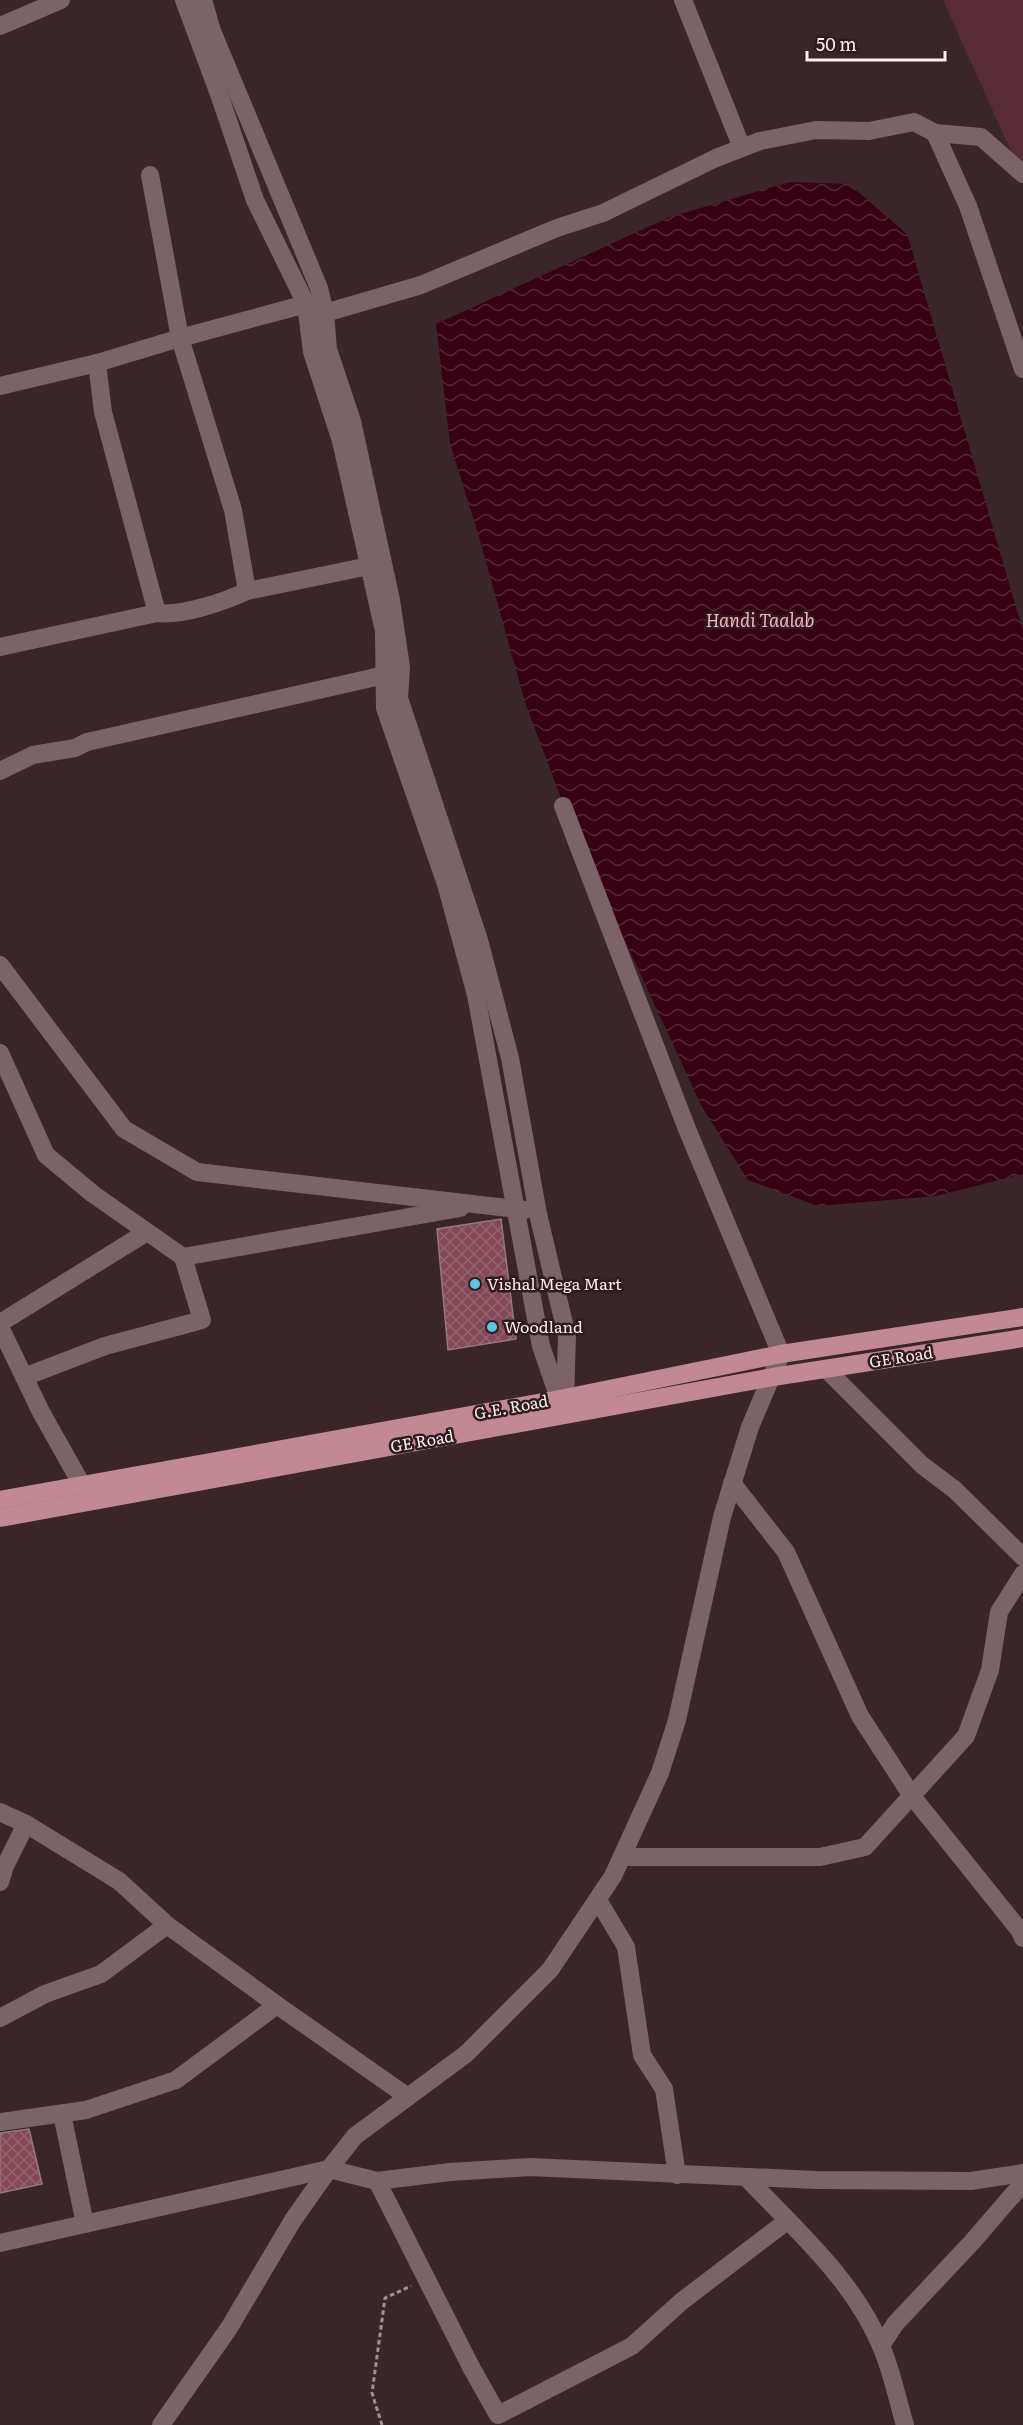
<svg xmlns="http://www.w3.org/2000/svg" width="1023" height="2425" font-family="Literata,serif">
  <style>
    .park { fill: #572c36 }
    .water { fill: url(#water-waves) }
    .building { fill: url(#building-cross-hatch); stroke: #947a7f; stroke-width: 1.5 }
    .lines { fill: none; stroke-linecap: round; stroke-linejoin: round }
    .path { stroke: #a29093; stroke-width: 3; stroke-dasharray: 4.5 3; stroke-linecap: butt }
    .minor { stroke: #7c6368; stroke-width: 18 }
    .major { stroke: #c28994; stroke-width: 18 }
    .poi-dot { fill: #58c8e4; stroke: #2f1b1f; stroke-width: 2 }
    .labels { text-anchor: middle; stroke-width: 5; stroke-linejoin: round; paint-order: stroke }
    .poi-label { font-size: 16px; fill: #fcedef; stroke: #2f1b1f; text-anchor: start }
    .street-label { font-size: 16px; fill: #fcedef; stroke: #2f1b1f }
    .water-label { font-size: 18px; font-style: italic; fill: #fdb1c0; stroke: #2f1b1f }
  </style>
  <defs>
    <pattern id="water-waves" width="16" height="10" patternUnits="userSpaceOnUse" patternTransform="scale(1.5)"><rect width="16" height="10" fill="#350113"/><path d="M0 5q4-4 8 0t8 0" fill="none" stroke="#532636"/></pattern>
    <pattern id="building-cross-hatch" width="8" height="8" patternUnits="userSpaceOnUse" patternTransform="scale(1.5)"><rect width="8" height="8" fill="#834755"/><path d="M0 0l8 8M0 8l8-8" fill="none" stroke="#95626e"/></pattern>
  </defs>
  <rect width="100%" height="100%" fill="#3a2529"/>
  <path class="park" d="M943 0H1023V168L1019 169Z"/>
  <path class="water" d="M790 182 849 184 907 234 1023 631V1174L936 1196 818 1206 748 1180 702 1107 570 822 525 702 479 537 450 443 436 324 670 217Z"/>
  <g class="building">
    <path d="M501 1219 516 1339 448 1350 437 1229Z"/>
    <path d="M29 2129 42 2184 0 2193V2133Z"/>
  </g>
  <g class="lines">
    <path class="path" d="M382 2425 372 2393 385 2298 411 2286"/>
    <g class="minor">
      <path d="M184 0 219 94 255 200 306 304 312 352 341 441 384 631 385 708 446 884 476 995 541 1346 564 1413"/>
      <path d="M203 0 212 31 319 288 325 313 328 349 352 421 391 600 401 667 399 698 479 940 510 1058 538 1214 567 1336 565 1401"/>
      <path d="M683 0 742 148"/>
      <path d="M0 26 61 0"/>
      <path d="M935 133 968 206 1023 369"/>
      <path d="M150 175 180 338 233 510 247 591"/>
      <path d="M97 363 103 412 157 613"/>
      <path d="M0 386 97 363 180 338 306 304 325 313 421 285 557 228 603 213 716 158 760 141 816 130 869 131 914 122 935 133 981 137 1023 174"/>
      <path d="M0 647 157 613C182 616 224 602 247 591L369 566"/>
      <path d="M0 771 33 755 75 748 87 742 385 675 394 671"/>
      <path d="M0 965 124 1129 197 1172 525 1210"/>
      <path d="M0 1053 46 1155 93 1194 183 1257 460 1208"/>
      <path d="M0 1323 147 1232"/>
      <path d="M0 1327 41 1412 82 1485"/>
      <path d="M826 1369 922 1465 955 1490 1023 1557"/>
      <path d="M24 1377 105 1346 202 1320 183 1257"/>
      <path d="M732 1483 786 1552 860 1716 912 1796 1020 1931 1023 1938"/>
      <path d="M0 1812 26 1824 119 1881 167 1925"/>
      <path d="M622 1857H820L865 1847 966 1736 990 1670 999 1612 1023 1574"/>
      <path d="M0 1882 5 1866 26 1824"/>
      <path d="M598 1900 626 1947 642 2055 664 2089 677 2175"/>
      <path d="M0 2018 45 1994 101 1974 167 1925 277 2005 408 2097"/>
      <path d="M62 2114 85 2224"/>
      <path d="M0 2122 86 2110 176 2080 277 2005"/>
      <path d="M746 2177C795 2229 853 2279 881 2346 892 2371 897 2399 905 2425"/>
      <path d="M377 2181 471 2367 498 2415 632 2346 682 2301 787 2221"/>
      <path d="M0 2243 329 2169 377 2181 450 2172 530 2167 816 2180 971 2181 1023 2173"/>
      <path d="M881 2346 895 2324 973 2241 1023 2183"/>
      <path d="M161 2425 229 2328 293 2220 329 2169 355 2136 466 2054 550 1970 613 1876 660 1773 677 1720 722 1517 750 1427 781 1354 687 1129 563 806"/>
    </g>
    <g class="major">
      <path d="M0 1500 565 1398 781 1354 1023 1317"/>
      <path d="M0 1518 773 1377 1023 1338"/>
    </g>
  </g>
  <g class="poi-dot">
    <circle cx="475" cy="1284" r="6"/>
    <circle cx="492" cy="1327" r="6"/>
  </g>
  <g class="labels">
    <g class="poi-label">
      <text x="487" y="1290">Vishal Mega Mart</text>
      <text x="504" y="1333">Woodland</text>
    </g>
    <g class="street-label">
      <text transform="translate(901 1357) rotate(-9)" y="6">GE Road</text>
      <text transform="translate(511 1407) rotate(-10)" y="6">G.E. Road</text>
      <text transform="translate(422 1441) rotate(-10)" y="6">GE Road</text>
    </g>
    <g class="water-label">
      <text x="760" y="627">Handi Taalab</text>
    </g>
  </g>
  <path d="M807 51v9h138v-9" fill="none" stroke="#fcedef" stroke-width="3"/>
  <text x="816" y="51" font-size="18" fill="#fcedef" stroke="#2f1b1f" stroke-width="4.5" paint-order="stroke">50 m</text>
</svg>
